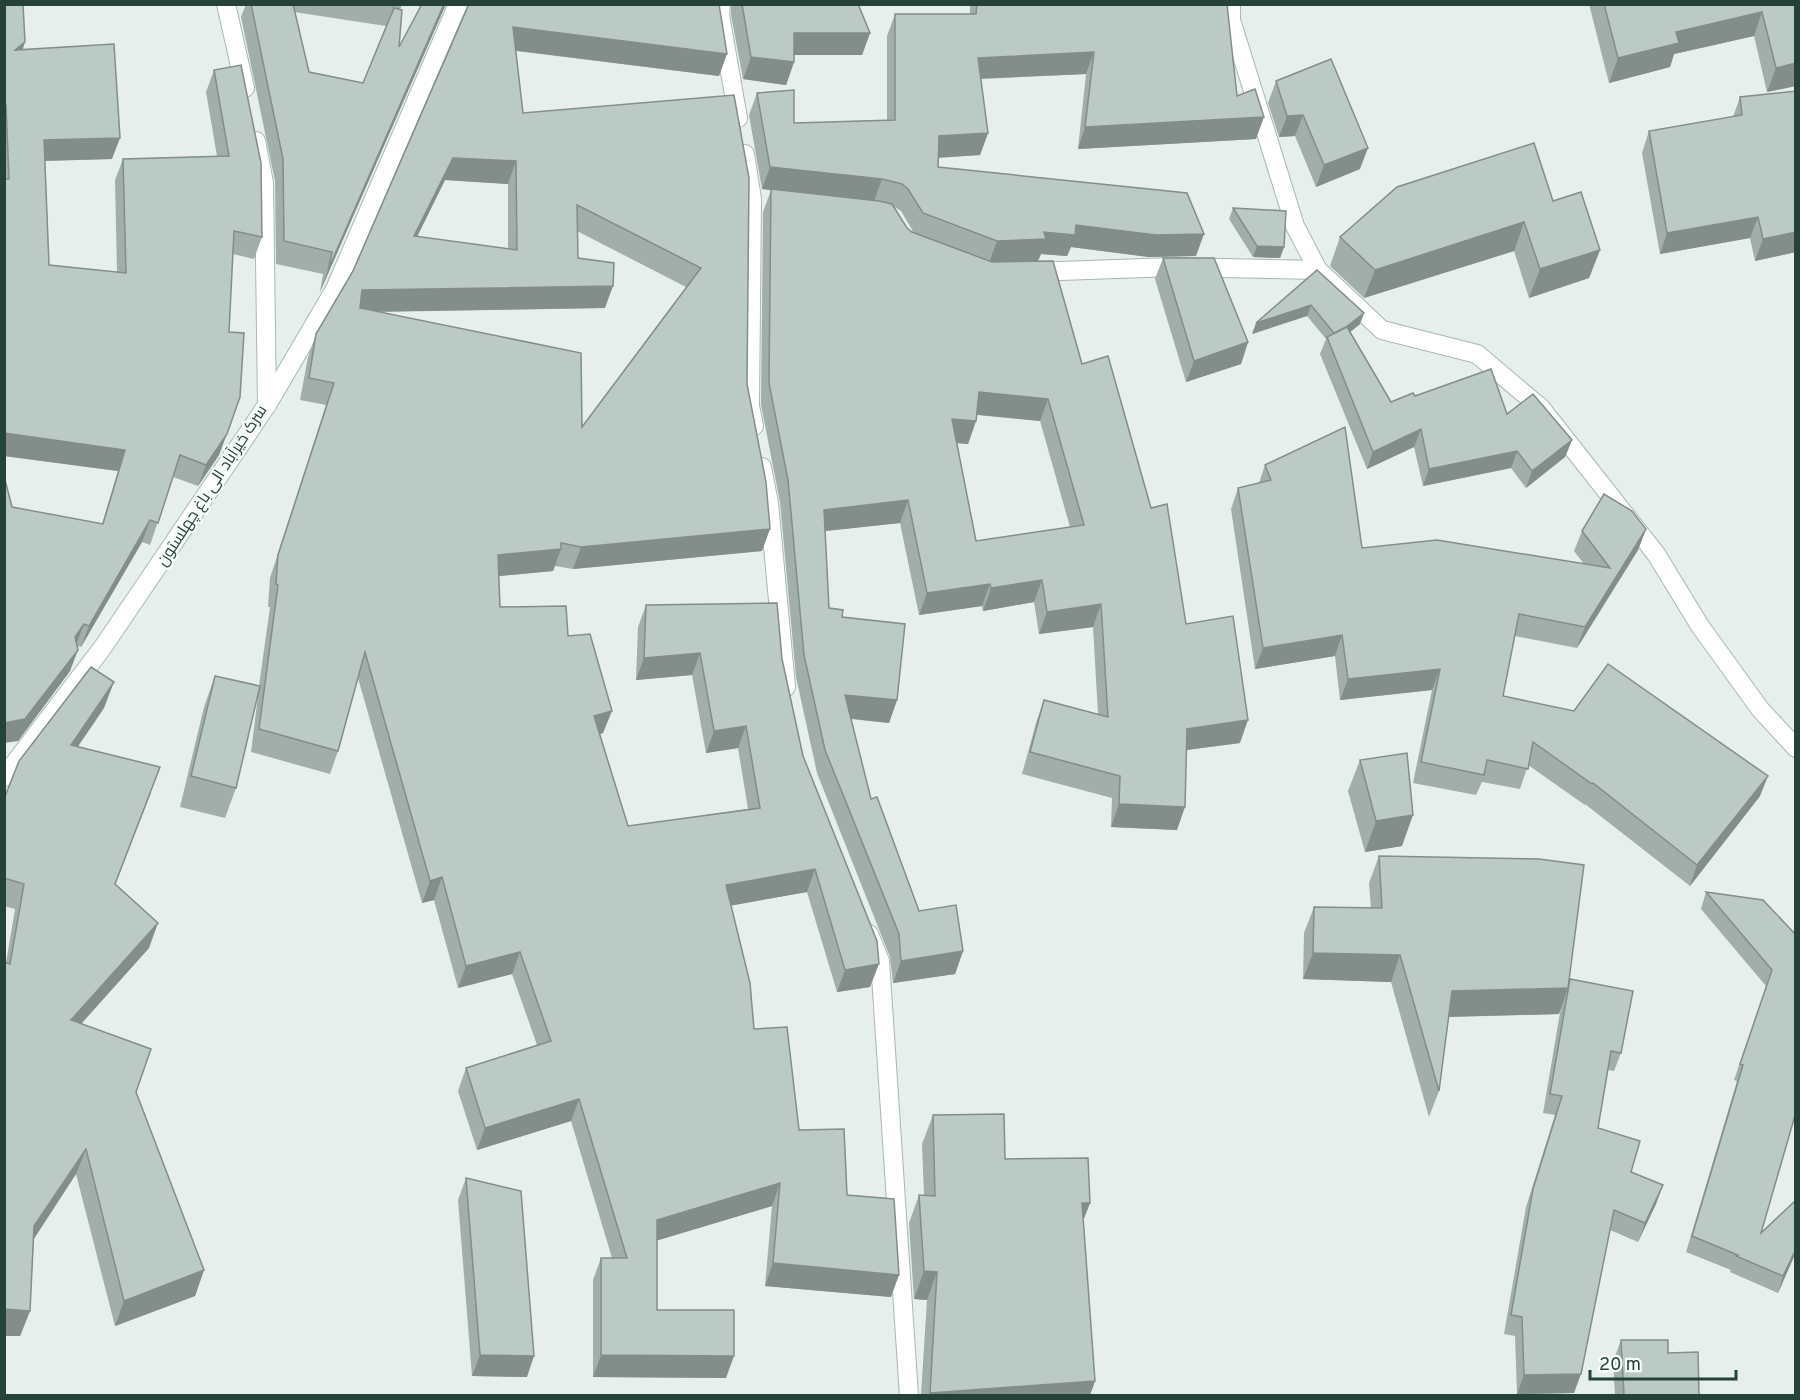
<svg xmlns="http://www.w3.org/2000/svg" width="1800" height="1400" font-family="Overpass,Cairo,sans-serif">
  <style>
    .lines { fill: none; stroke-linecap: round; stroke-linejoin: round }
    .street-casing { stroke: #a8b8b2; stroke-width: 20 }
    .secondary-casing { stroke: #a4bbb3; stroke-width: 20 }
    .street { stroke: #fff; stroke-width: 18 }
    .secondary { stroke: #fff; stroke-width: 18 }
    .wall { fill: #a1aea9; fill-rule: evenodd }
    .shaded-wall { fill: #838d89 }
    .building { fill: #bbcac4; stroke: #838d89; stroke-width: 1.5; fill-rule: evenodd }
    .labels { text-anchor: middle; stroke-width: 4.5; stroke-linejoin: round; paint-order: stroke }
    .street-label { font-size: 16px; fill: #24423a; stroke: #f7fbf9 }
  </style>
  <rect width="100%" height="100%" fill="#e6efeb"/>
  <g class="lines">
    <defs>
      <g id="street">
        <path d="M721 4 720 15 738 118"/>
        <path d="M1231 4V20L1295 226 1318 270 1382 330 1477 354 1541 408 1656 554 1700 626 1760 709 1796 748"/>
        <path d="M745 154 752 199 750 406 754 426"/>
        <path d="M1032 272 1173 267 1318 270"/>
        <path d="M762 467 769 503 786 687"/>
        <path d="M869 934 880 961 909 1396"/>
      </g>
      <g id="secondary">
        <path d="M226 4 245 88"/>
        <path d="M267 405 335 289 458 4"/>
        <path d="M4 777 103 647 267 405 264 183 256 141"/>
      </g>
    </defs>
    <use href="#street" class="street-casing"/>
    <use href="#secondary" class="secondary-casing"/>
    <use href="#street" class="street"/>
    <use href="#secondary" class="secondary"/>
  </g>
  <g class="wall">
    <path d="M4 4 23 50 112 159 45 161 49 265 117 272 115 180 123 159 217 156 206 92 214 70 262 237 254 259 233 254 219 455 198 486 173 477 150 545 142 542 81 647 77 646 70 671 18 741 12 507 102 524 118 471 4 456Z"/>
    <path d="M246 4H402L400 10 399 47 422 4H446L320 292 323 274 276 264 275 181 241 17ZM294 12 386 26 363 83 309 72Z"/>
    <path d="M469 4 719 76 516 51 523 113 734 95 747 384 762 551 573 569 555 566 553 571 499 576 500 607 568 636 603 733 600 734 628 826 748 809 738 748 706 753 692 675 636 680 638 627 646 605 782 659 803 756 870 987 837 992 807 892 731 905 754 1029 799 1130 847 1195 891 1297 765 1286 772 1206 657 1240V1310L726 1378 593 1377V1280L601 1258H612L571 1121 477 1150 458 1091 466 1068 537 1045 512 974 458 988 434 900 422 903 358 678 338 751 330 774 251 752 259 688 236 788 225 818 180 807 204 707 215 676 259 686 270 607H268L270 578 326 405 300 400 308 357 316 334 353 271ZM445 180 508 184V249L417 237ZM577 231 686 287 582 427 377 312 605 308 578 258Z"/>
    <path d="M731 4H858L870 33 862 55H794V62L786 85 743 79 731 15Z"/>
    <path d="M970 4H1227L1237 96 1256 139 1078 149 1086 74 981 79 988 133 980 155 938 158V167L1196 256 1149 257 1071 247 1067 256 1041 254 1038 261 1082 364 1151 508 1186 624 1240 743 1186 750 1177 830 1111 827 1112 798 1022 774 1036 723 1044 700 1098 714 1093 627 1039 634 1034 602 983 611 982 606 919 615 900 523 825 531 829 608 842 617 897 700 889 723 851 719 871 799 919 911 963 951 955 974 893 983 890 957 817 773 796 677 780 502 761 405 763 212 771 190 762 189 749 115 757 93 794 123 887 120V36L895 14H970ZM893 206 901 211 914 233 907 228ZM977 415 1040 421 1070 527 976 541 957 443 968 444 976 421Z"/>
    <path d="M1589 4H1796V86L1767 92 1754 36 1674 54 1670 67 1609 83Z"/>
    <path d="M1276 81 1360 169 1316 187 1295 136 1279 137 1268 103Z"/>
    <path d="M1740 97 1796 252 1755 261 1750 238 1660 254 1642 153 1649 131 1733 117Z"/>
    <path d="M1553 201 1600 250 1589 278 1529 298 1514 251 1364 298 1330 266 1340 237Z"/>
    <path d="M1233 208 1284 247 1280 258 1253 257 1229 219Z"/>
    <path d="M1163 258 1248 342 1241 364 1186 382 1155 279Z"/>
    <path d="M1317 270 1364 313 1360 324 1350 332 1391 402 1415 396 1507 414 1572 440 1565 457 1526 488 1511 468 1423 486 1414 447 1367 469 1320 354 1326 339 1307 316 1252 334Z"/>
    <path d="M1265 465 1362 548 1584 564 1574 551 1582 531 1646 529 1638 550 1577 648 1515 636 1503 696 1760 796 1690 886 1585 804V805L1528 765 1520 789 1482 782 1476 795 1413 783 1432 690 1340 700 1335 656 1255 669 1231 509 1238 488 1259 483Z"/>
    <path d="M104 708 78 746 151 793 115 885 149 948 82 1023 136 1092 204 1270 195 1296 115 1326 76 1174 34 1239 30 1311 20 1336 6 963 15 909 4 906V799Z"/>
    <path d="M1360 760 1402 846 1365 852 1348 791Z"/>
    <path d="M1379 856 1569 981 1621 1053 1614 1071 1608 1070 1598 1128 1631 1172 1663 1185 1656 1204 1638 1242 1610 1230 1574 1393 1517 1394 1515 1336 1504 1334 1526 1207 1555 1115 1543 1113 1561 1007 1559 1014 1448 1017 1439 1091 1429 1117 1391 982 1303 979 1304 933 1314 907 1371 908 1369 883Z"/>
    <path d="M1706 892 1796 935 1761 1233 1796 1200V1252L1778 1293 1730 1272 1731 1270 1686 1252 1737 1081 1734 1080 1766 986 1701 909Z"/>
    <path d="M933 1115 1005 1159 1090 1203 1083 1220 1095 1381 1090 1395H921L927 1300 914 1299 909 1223 919 1195H924L922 1144Z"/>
    <path d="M466 1178 527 1377 472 1376 458 1200Z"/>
    <path d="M1621 1340 1668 1353 1699 1395H1615L1613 1362Z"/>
  </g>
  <g class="shaded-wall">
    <path d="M444 4H446L320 292 328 270Z"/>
    <path d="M1762 12 1754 36 1674 54 1670 67 1609 83 1618 58 1676 32Z"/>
    <path d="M513 27 727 54 719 76 505 49Z"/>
    <path d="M794 33H870L862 55H786Z"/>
    <path d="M25 42 18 64 15 50Z"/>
    <path d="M1094 52 1086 74 970 79 978 58Z"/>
    <path d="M751 57 794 62 786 85 743 79Z"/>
    <path d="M1796 63V86L1767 92 1776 68Z"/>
    <path d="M1303 115 1295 136 1279 137 1287 116Z"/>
    <path d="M1264 117 1256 139 1078 149 1085 127Z"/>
    <path d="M988 133 980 155 931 158 939 136Z"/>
    <path d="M120 138 112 159 37 161 44 140Z"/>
    <path d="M1368 148 1360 169 1316 187 1324 165Z"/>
    <path d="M453 158 516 161 508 184 445 180 406 259 414 236Z"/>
    <path d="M770 167 882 179 874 201 762 189Z"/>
    <path d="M1758 217 1750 238 1660 254 1667 233Z"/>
    <path d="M1524 222 1514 251 1364 298 1375 270Z"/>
    <path d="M1076 225 1204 234 1196 256 1149 257 1071 247 1067 256 1041 254 1038 261 989 263 997 241Z"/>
    <path d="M1796 232V252L1755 261 1763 239Z"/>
    <path d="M1257 246 1284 247 1280 258 1253 257Z"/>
    <path d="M1600 250 1589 278 1529 298 1540 269Z"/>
    <path d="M613 286 605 308 354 312 362 290Z"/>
    <path d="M1311 305 1307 316 1252 334 1256 323Z"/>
    <path d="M1364 313 1360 324 1332 347 1336 336Z"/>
    <path d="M1248 342 1241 364 1186 382 1194 361Z"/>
    <path d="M979 392 1048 399 1040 421 971 414Z"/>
    <path d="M952 419 976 421 968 444 944 442Z"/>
    <path d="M1421 429 1414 447 1367 469 1373 452Z"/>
    <path d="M4 433 125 450 118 471 4 456Z"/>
    <path d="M227 434 219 455 198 486 206 465Z"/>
    <path d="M1572 440 1565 457 1526 488 1532 471Z"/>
    <path d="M1517 451 1511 468 1423 486 1429 469Z"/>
    <path d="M908 500 900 523 816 532 824 510Z"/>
    <path d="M150 520 142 542 81 647 89 626Z"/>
    <path d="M770 529 762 551 573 569 581 547Z"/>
    <path d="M1646 529 1638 550 1577 648 1585 627Z"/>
    <path d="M561 549 553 571 489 577 498 555Z"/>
    <path d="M1042 580 1034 602 983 611 991 588Z"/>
    <path d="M990 584 982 606 919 615 927 593Z"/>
    <path d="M1101 604 1093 627 1039 634 1047 612Z"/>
    <path d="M84 624 76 645 75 637Z"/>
    <path d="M1342 635 1335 656 1255 669 1263 648Z"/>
    <path d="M78 650 70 671 18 741 4 743V723Z"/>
    <path d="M700 653 692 675 636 680 644 658Z"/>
    <path d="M1440 669 1432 690 1340 700 1348 679Z"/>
    <path d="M114 682 104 708 62 770 71 745Z"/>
    <path d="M845 695 897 700 889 723 837 717Z"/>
    <path d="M612 711 603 733 586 738 594 716Z"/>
    <path d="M1248 720 1240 743 1179 751 1187 729Z"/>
    <path d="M746 726 738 748 706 753 714 731Z"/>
    <path d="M1768 776 1760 796 1690 886 1697 865Z"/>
    <path d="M1119 804 1185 807 1177 830 1111 827Z"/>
    <path d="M1413 815 1402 846 1365 852 1376 821Z"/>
    <path d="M815 869 807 892 718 908 726 885Z"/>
    <path d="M442 877 434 900 422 903 430 881Z"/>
    <path d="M158 923 149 948 62 1045 71 1020Z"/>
    <path d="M963 951 955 974 893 983 901 961Z"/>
    <path d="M520 952 512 974 458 988 466 966Z"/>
    <path d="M1313 953 1400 955 1391 982 1303 979Z"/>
    <path d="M879 964 870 987 837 992 845 970Z"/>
    <path d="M1568 988 1559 1014 1442 1017 1452 991Z"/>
    <path d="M579 1099 571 1121 477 1150 485 1128Z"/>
    <path d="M86 1149 76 1174 25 1252 34 1226Z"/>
    <path d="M780 1183 772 1206 649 1243 657 1220Z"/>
    <path d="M1663 1185 1656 1204 1638 1242 1645 1223Z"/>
    <path d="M1082 1203H1090L1079 1231Z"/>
    <path d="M1796 1249V1252L1778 1293 1783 1276Z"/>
    <path d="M773 1263 899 1275 891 1297 765 1286Z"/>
    <path d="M204 1270 195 1296 115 1326 124 1301Z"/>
    <path d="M924 1271 937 1272 927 1300 914 1299Z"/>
    <path d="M4 1309 30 1311 20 1336H4Z"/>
    <path d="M480 1355 534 1356 527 1377 472 1376Z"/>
    <path d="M601 1355 734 1356 726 1378 593 1377Z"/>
    <path d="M1581 1374 1574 1393 1517 1394 1524 1375Z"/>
    <path d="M1095 1381 1090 1395H929L930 1393Z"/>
  </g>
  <g class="building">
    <path d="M4 4H23L25 42 15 50 114 44 120 138 44 140 49 265 126 273 123 159 229 156 214 70 241 65 261 163 262 237 234 231 229 332 244 333 240 397 227 434 206 465 180 455 158 523 150 520 89 626 84 624 75 637 78 650 25 719 4 723V476L12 507 103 524 125 450 4 433V179H9L6 105H4Z"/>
    <path d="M251 4H293L309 72 363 83 394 8 402 10 399 47 422 4H444L328 270 332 252 284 241 283 159Z"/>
    <path d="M469 4H719L727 54 513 27 523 113 734 95 749 178 747 384 766 482 770 529 581 547 561 543V549L498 555 500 607 566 606 568 636 590 634 612 711 594 716 628 826 760 808 746 726 714 731 700 653 644 658 646 605 777 603 782 659 803 756 877 941 879 964 845 970 815 869 726 885 750 983 754 1029 787 1027 799 1130 844 1129 847 1195 894 1199 899 1275 773 1263 780 1183 657 1220V1310H734V1356L601 1355V1258H627L579 1099 485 1128 466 1068 551 1041 520 952 466 966 442 877 430 881 365 652 338 751 259 729 278 585 276 584 278 555 334 383 309 378 316 334 353 271ZM453 158 516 161 517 250 414 236ZM577 205 701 268 582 427 581 353 360 308 362 290 613 286 614 263 578 258Z"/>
    <path d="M742 4H858L870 33H794V62L751 57Z"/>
    <path d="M977 4H1227L1237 96 1255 89 1264 117 1085 127 1094 52 978 58 988 133 939 136 938 167 1187 193 1204 234 1156 235 1076 225 1075 235 1044 232 1046 239 997 241 923 213 908 189 902 184 882 179 770 167 757 93 794 90V123L895 120V14H976Z"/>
    <path d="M1604 4H1796V63L1776 68 1762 12 1676 32 1679 43 1618 58Z"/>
    <path d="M1331 59 1368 148 1324 165 1303 115 1287 116 1276 81Z"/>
    <path d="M1796 91V232L1763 239 1758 217 1667 233 1649 131 1742 115 1740 97Z"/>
    <path d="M1534 143 1553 201 1581 192 1600 250 1540 269 1524 222 1375 270 1340 237 1397 187Z"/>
    <path d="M771 189 879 201 892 204 907 228 912 232 992 262 1053 261 1082 364 1108 356 1151 508 1167 504 1186 624 1233 616 1248 720 1187 729 1185 807 1119 804 1120 776 1030 752 1044 700 1108 717 1101 604 1047 612 1042 580 991 588 990 584 927 593 908 500 824 510 829 608 843 610 842 617 905 624 897 700 845 695 871 799 877 797 919 911 956 905 963 951 901 961 899 934 825 750 804 655 788 480 769 383ZM979 392 1048 399 1084 525 976 541 952 419 976 421Z"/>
    <path d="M1233 208 1286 211 1284 247 1257 246Z"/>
    <path d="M1163 258H1214L1248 342 1194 361Z"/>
    <path d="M1317 270 1364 313 1346 327 1334 333 1311 305 1256 323Z"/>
    <path d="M1347 327 1391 402 1413 393 1415 396 1491 369 1507 414 1533 394 1572 440 1532 471 1517 451 1429 469 1421 429 1373 452 1327 337Z"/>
    <path d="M1345 427 1362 548 1437 540 1610 568 1582 531 1604 494 1632 511 1646 529 1585 627 1519 614 1503 696 1574 711 1608 664 1768 776 1697 865 1593 783 1592 784 1533 742 1528 769 1487 760 1484 775 1421 762 1440 669 1348 679 1342 635 1263 648 1238 488 1271 480 1265 465Z"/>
    <path d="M91 667 114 682 71 745 160 767 115 884 158 923 71 1020 151 1049 136 1092 204 1270 124 1301 86 1149 34 1226 30 1311 4 1309V962L10 964 24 884 4 878V799L19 761Z"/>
    <path d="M215 676 260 686 236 788 191 776Z"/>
    <path d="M1407 753 1413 815 1376 821 1360 760Z"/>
    <path d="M1379 856 1539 859 1584 865 1568 988 1452 991 1439 1091 1400 955 1313 953 1314 907 1382 908Z"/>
    <path d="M1706 892 1763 900 1796 935V1112L1761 1233 1796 1200V1249L1783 1276 1736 1256 1738 1255 1692 1236 1743 1065 1740 1064 1772 970Z"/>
    <path d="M1570 979 1633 991 1621 1053 1611 1051 1598 1128 1640 1141 1631 1172 1663 1185 1645 1223 1614 1210 1581 1374 1524 1375 1522 1317 1511 1315 1533 1189 1562 1096 1550 1094Z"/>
    <path d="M1004 1114 1005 1159 1088 1158 1090 1203H1082L1095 1381 930 1393 937 1272 924 1271 919 1195 935 1196 933 1115Z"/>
    <path d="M466 1178 521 1191 534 1356 480 1355Z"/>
    <path d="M1621 1340H1668V1353L1698 1352 1699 1395H1624Z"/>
  </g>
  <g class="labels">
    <g class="street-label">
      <text transform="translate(211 485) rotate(-57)" y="6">سرک خیرآباد الی باغ چهلستون</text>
    </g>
  </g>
  <rect width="1800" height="1400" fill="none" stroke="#24423a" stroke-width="12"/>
  <path d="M1590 1370v9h146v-9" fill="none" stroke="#24423a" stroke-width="3"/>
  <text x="1599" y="1370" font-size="18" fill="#24423a" stroke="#f7fbf9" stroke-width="4.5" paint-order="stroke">20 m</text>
</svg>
